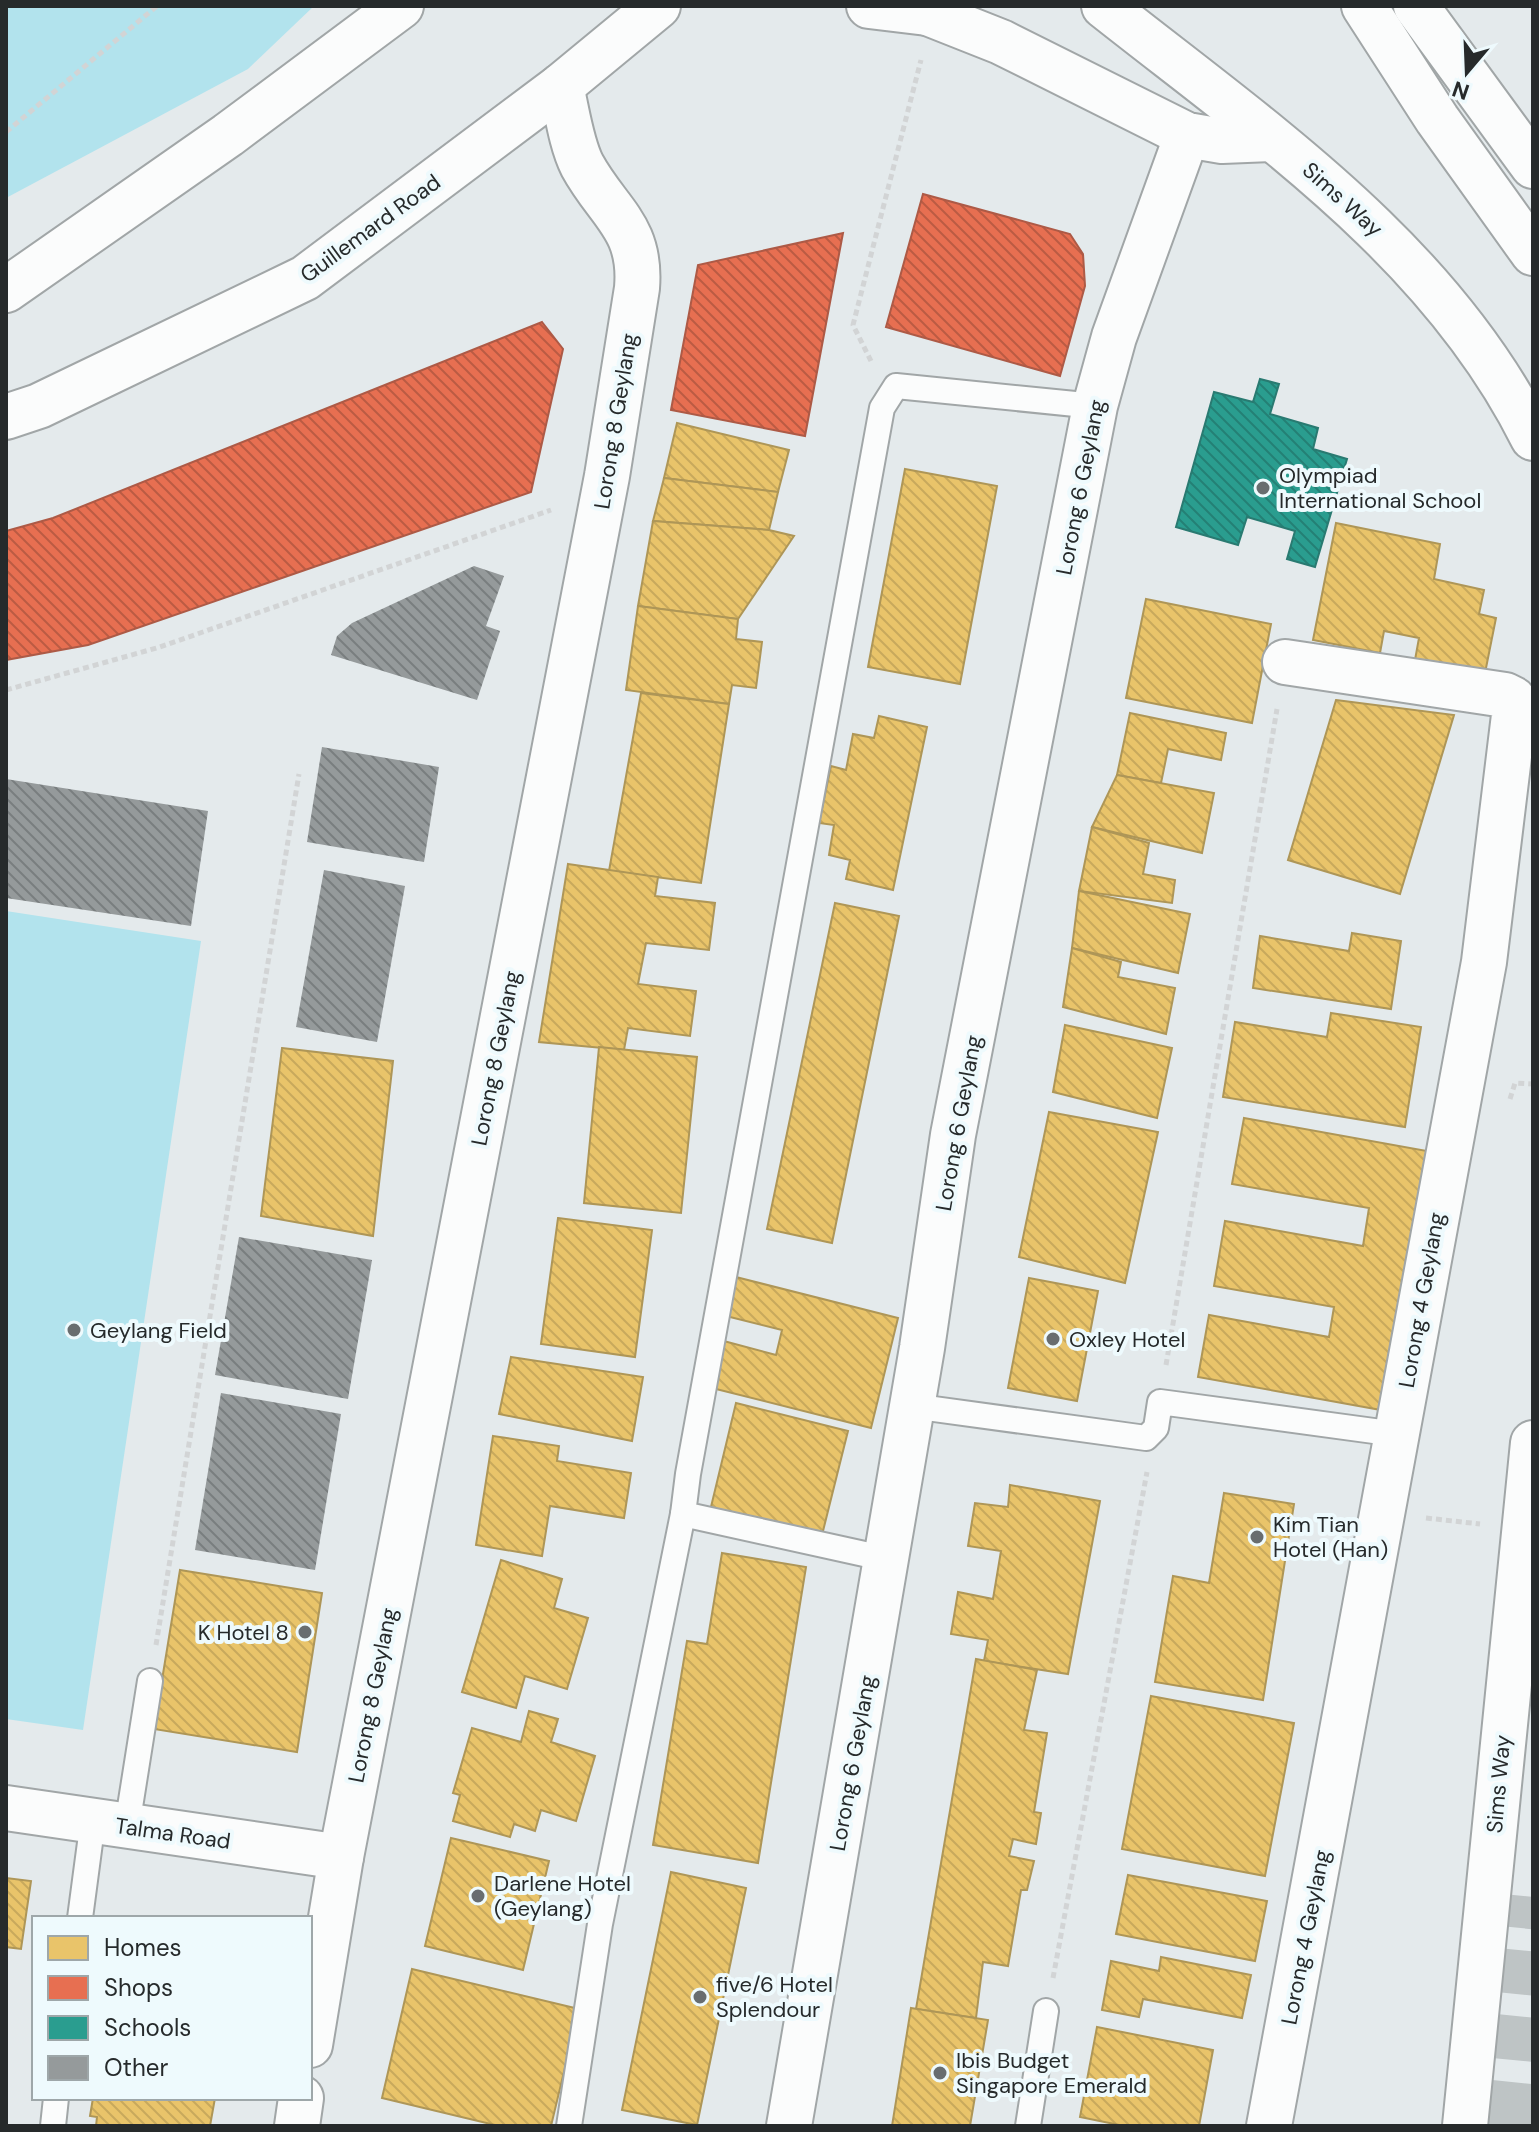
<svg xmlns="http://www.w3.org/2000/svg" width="1539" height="2132" font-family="'DM Sans',sans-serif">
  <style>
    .green { fill: #b2e3ed }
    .homes { fill: url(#homes-back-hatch); stroke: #ae9657; stroke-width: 2 }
    .shops { fill: url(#shops-back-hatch); stroke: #ad5a46; stroke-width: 2 }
    .schools { fill: url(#schools-back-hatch); stroke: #297a71; stroke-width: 2 }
    .building { fill: url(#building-back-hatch) }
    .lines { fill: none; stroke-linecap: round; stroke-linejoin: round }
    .motorway-tunnel { stroke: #bec4c5; stroke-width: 44; stroke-dasharray: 44 22; stroke-linecap: butt }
    .service-casing { stroke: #a1a6a7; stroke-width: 28 }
    .minor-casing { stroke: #a1a6a7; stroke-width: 48 }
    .primary-casing { stroke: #a1a6a7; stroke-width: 48 }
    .motorway-casing { stroke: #a1a6a7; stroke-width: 48 }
    .path { stroke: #d2d4d5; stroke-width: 5; stroke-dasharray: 6 4; stroke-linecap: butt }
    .service { stroke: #fbfcfc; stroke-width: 24 }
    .minor { stroke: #fbfcfc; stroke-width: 44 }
    .primary { stroke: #fbfcfc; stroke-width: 44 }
    .motorway { stroke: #fbfcfc; stroke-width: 44 }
    .poi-dot { fill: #686d6f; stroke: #eefafd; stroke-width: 3 }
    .labels { text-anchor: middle; stroke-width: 8; stroke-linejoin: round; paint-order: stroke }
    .street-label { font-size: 22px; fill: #262a2b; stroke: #eefafd }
    .poi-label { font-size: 22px; fill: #262a2b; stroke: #eefafd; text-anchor: start }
  </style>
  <defs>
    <pattern id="homes-back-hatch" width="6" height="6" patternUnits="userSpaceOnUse" patternTransform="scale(2)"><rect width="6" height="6" fill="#e9c46a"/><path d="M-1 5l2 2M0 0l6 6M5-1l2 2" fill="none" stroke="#c8a95c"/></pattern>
    <pattern id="shops-back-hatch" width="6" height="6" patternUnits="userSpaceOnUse" patternTransform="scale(2)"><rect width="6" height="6" fill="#e76f51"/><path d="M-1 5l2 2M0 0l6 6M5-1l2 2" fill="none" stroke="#bb5b43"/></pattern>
    <pattern id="schools-back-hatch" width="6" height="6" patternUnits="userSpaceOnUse" patternTransform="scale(2)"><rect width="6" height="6" fill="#2a9d8f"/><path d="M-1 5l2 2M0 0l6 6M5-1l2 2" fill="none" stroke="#248075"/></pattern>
    <pattern id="building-back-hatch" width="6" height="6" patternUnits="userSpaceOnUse" patternTransform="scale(2)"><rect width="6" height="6" fill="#959a9b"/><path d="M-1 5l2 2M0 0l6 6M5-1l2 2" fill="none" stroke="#797e7f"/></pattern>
  </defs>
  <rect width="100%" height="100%" fill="#e4eaec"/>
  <g class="green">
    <path d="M6 6H314L248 69 6 198Z"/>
    <path d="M6 911 201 941 83 1730 6 1719Z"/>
  </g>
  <g class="homes">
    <path d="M677 423 789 450 778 492 664 478Z"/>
    <path d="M905 469 997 486 960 684 868 667Z"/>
    <path d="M664 478 778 492 769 530 653 521Z"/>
    <path d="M653 521 769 530 794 536 738 619 638 606Z"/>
    <path d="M1336 523 1440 544 1434 579 1484 590 1479 614 1496 618 1485 673 1415 660 1419 638 1384 631 1380 653 1313 640Z"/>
    <path d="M1146 599 1271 624 1252 723 1126 698Z"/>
    <path d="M638 606 738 619 736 639 762 642 756 688 732 685 729 704 626 690Z"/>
    <path d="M641 693 729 704 701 883 609 871Z"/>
    <path d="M1336 700 1454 715 1400 894 1288 860Z"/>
    <path d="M1130 713 1226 733 1221 760 1168 749 1161 783 1117 775Z"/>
    <path d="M879 716 927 727 893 890 846 879 850 860 829 855 834 825 819 823 831 766 846 770 853 734 874 738Z"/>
    <path d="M1117 775 1214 793 1202 853 1092 827Z"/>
    <path d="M1092 827 1149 843 1143 874 1175 880 1172 903 1079 891Z"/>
    <path d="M568 864 658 877 655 896 715 903 709 950 646 943 638 984 696 991 690 1036 628 1028 624 1050 539 1042Z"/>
    <path d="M1079 891 1190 914 1178 973 1072 948Z"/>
    <path d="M835 903 899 916 832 1243 767 1229Z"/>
    <path d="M1352 933 1401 941 1391 1009 1253 988 1260 936 1349 951Z"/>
    <path d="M1072 948 1121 962 1118 977 1175 988 1166 1034 1063 1007Z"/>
    <path d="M1331 1013 1421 1027 1405 1127 1223 1097 1235 1022 1327 1037Z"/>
    <path d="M1065 1025 1172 1048 1157 1118 1053 1092Z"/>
    <path d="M599 1047 697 1057 681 1213 584 1203Z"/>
    <path d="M282 1048 393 1061 373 1236 261 1216Z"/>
    <path d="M1049 1112 1158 1132 1125 1283 1019 1257Z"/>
    <path d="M1244 1118 1438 1153 1392 1412 1198 1377 1209 1315 1329 1337 1334 1307 1214 1286 1225 1221 1363 1246 1369 1208 1232 1184Z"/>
    <path d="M558 1218 652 1230 635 1357 541 1344Z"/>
    <path d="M728 1275 898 1318 871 1428 708 1387 720 1340 776 1355 782 1330 718 1314Z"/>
    <path d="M1029 1278 1098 1291 1077 1401 1008 1388Z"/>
    <path d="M511 1357 643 1377 632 1441 499 1414Z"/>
    <path d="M736 1403 848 1431 821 1539 710 1511Z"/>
    <path d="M493 1436 559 1446 557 1461 631 1473 624 1518 550 1506 542 1556 476 1545Z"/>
    <path d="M1010 1485 1100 1501 1068 1674 984 1661 988 1640 951 1634 958 1592 993 1599 1001 1551 968 1546 975 1503 1008 1507Z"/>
    <path d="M1224 1493 1294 1504 1263 1700 1155 1682 1173 1576 1209 1583Z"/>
    <path d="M722 1553 806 1567 758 1863 653 1845 687 1641 707 1644Z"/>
    <path d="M501 1560 562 1579 554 1608 588 1618 567 1689 525 1676 516 1708 462 1692Z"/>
    <path d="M180 1570 322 1593 297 1752 154 1729Z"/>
    <path d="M976 1659 1037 1670 1024 1730 1047 1733 1034 1812 1041 1813 1036 1844 1013 1839 1009 1856 1034 1861 1027 1890H1021L1008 1966 983 1962 976 2018 916 2009Z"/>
    <path d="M1151 1696 1294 1723 1265 1876 1122 1849Z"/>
    <path d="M529 1711 558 1719 551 1742 595 1756 576 1821 541 1810 535 1831 514 1824 510 1837 453 1821 460 1795 453 1793 472 1728 521 1742Z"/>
    <path d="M451 1838 549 1861 523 1970 425 1946Z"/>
    <path d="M671 1872 746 1888 697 2125 622 2110Z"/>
    <path d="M1128 1875 1267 1901 1255 1961 1116 1934Z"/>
    <path d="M6 1878 31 1881 21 1949 6 1947Z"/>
    <path d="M1161 1957 1251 1975 1242 2018 1143 1999 1139 2017 1102 2010 1111 1961 1159 1971Z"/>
    <path d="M412 1969 579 2009 551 2126H499L382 2098Z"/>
    <path d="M911 2008 988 2020 970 2126H892Z"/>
    <path d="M1097 2027 1213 2050 1199 2126H1124L1080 2117Z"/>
    <path d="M93 2098H215L210 2126H96L97 2117 90 2116Z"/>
  </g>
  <g class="shops">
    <path d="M923 194 1070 234 1083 254 1085 286 1060 376 886 327Z"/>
    <path d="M843 233 805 436 671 410 698 265Z"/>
    <path d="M542 322 563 349 531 492 88 645 6 660V531L53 518Z"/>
  </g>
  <path class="schools" d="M1260 379 1279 384 1270 414 1318 428 1313 449 1347 459 1315 567 1287 559 1295 531 1247 517 1238 545 1176 527 1214 392 1253 402Z"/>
  <g class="building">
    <path d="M474 566 504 576 486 626 500 631 477 700 331 655 337 636 352 623Z"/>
    <path d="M322 747 439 767 424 862 307 842Z"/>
    <path d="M6 779 208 811 191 926 6 898Z"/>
    <path d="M324 870 405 886 377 1042 296 1027Z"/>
    <path d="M239 1237 372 1260 348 1399 215 1375Z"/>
    <path d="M221 1393 341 1414 315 1570 195 1550Z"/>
  </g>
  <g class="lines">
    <path class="motorway-tunnel" d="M1510 2126 1533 1897"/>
    <defs>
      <g id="service">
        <path d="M912 1406 1146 1438 1156 1428 1160 1402 1396 1434"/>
        <path d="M887 1559 683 1514 688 1474 882 408 896 386 1095 406"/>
        <path d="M127 1826 150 1681"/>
        <path d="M80 1918 93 1820"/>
        <path d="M53 2126 56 2098"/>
        <path d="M569 2126 600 1924 683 1514"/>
        <path d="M1028 2126 1046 2011"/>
      </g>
      <g id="minor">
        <path d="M6 1808 341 1857"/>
        <path d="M310 2045 341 1857 607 476 637 288C642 227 608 213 582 165 571 143 567 111 561 86"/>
        <path d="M297 2126 301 2098"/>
        <path d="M789 2126 922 1348 953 1135 1095 406 1114 337 1187 135"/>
        <path d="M1269 2126 1484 962 1515 707 1513 699 1505 695 1285 662"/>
      </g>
      <g id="primary">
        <path d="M869 6 927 13"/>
        <path d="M910 6 1001 42 1187 135 1222 141 1272 139"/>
        <path d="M1104 6C1263 132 1440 251 1533 438"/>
        <path d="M1364 6 1437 119 1533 253"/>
        <path d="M6 290 228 135 401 6"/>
        <path d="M6 417 39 406 305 278 561 86 658 6"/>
        <path d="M1465 2126 1533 1443"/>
      </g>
      <path id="motorway" d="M1416 6 1533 166"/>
    </defs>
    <use href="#service" class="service-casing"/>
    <use href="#minor" class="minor-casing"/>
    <use href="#primary" class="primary-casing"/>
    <use href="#motorway" class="motorway-casing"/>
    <g class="path">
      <path d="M6 132 157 6"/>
      <path d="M871 361 853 325 921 60"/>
      <path d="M6 690 160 647 551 510"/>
      <path d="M1510 1099 1515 1083 1533 1084"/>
      <path d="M1166 1365 1277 709"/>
      <path d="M1426 1518 1480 1524"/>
      <path d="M156 1645 299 774"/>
      <path d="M1053 1978 1147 1472"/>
    </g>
    <use href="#service" class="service"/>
    <use href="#minor" class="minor"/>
    <use href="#primary" class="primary"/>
    <use href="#motorway" class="motorway"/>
  </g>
  <g class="poi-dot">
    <circle cx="1263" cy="488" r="8"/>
    <circle cx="74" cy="1330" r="8"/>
    <circle cx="1053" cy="1339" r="8"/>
    <circle cx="1257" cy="1537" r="8"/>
    <circle cx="305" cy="1632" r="8"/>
    <circle cx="478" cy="1896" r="8"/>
    <circle cx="700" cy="1997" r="8"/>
    <circle cx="940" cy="2073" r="8"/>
  </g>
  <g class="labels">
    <g class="street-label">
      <text transform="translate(1343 199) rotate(42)" y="8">Sims Way</text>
      <text transform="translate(370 228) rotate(-36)" y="8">Guillemard Road</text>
      <text transform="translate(615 421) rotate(-81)" y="8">Lorong 8 Geylang</text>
      <text transform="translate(1080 487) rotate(-79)" y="8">Lorong 6 Geylang</text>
      <text transform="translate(495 1058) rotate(-79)" y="8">Lorong 8 Geylang</text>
      <text transform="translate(958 1123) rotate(-80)" y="8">Lorong 6 Geylang</text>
      <text transform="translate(1421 1300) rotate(-80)" y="8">Lorong 4 Geylang</text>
      <text transform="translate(372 1695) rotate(-79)" y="8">Lorong 8 Geylang</text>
      <text transform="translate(852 1763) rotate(-80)" y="8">Lorong 6 Geylang</text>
      <text transform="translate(1498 1784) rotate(-85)" y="8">Sims Way</text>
      <text transform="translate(173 1833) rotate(8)" y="8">Talma Road</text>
      <text transform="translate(1305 1937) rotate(-79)" y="8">Lorong 4 Geylang</text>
    </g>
    <g class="poi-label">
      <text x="1279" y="483">Olympiad<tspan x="1279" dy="25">International School</tspan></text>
      <text x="90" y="1338">Geylang Field</text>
      <text x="1069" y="1347">Oxley Hotel</text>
      <text x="1273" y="1532">Kim Tian<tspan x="1273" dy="25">Hotel (Han)</tspan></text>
      <text x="289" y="1640" text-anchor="end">K Hotel 8</text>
      <text x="494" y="1891">Darlene Hotel<tspan x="494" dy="25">(Geylang)</tspan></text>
      <text x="716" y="1992">five/6 Hotel<tspan x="716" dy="25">Splendour</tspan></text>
      <text x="956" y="2068">Ibis Budget<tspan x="956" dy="25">Singapore Emerald</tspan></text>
    </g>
  </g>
  <rect width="1539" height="2132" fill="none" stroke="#262a2b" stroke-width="16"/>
  <rect x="32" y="1916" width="280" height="184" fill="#eefafd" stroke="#9ea7a9" stroke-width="2"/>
  <rect x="48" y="1936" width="40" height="24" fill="#e9c46a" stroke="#9ea7a9" stroke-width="2"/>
  <text x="104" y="1956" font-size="24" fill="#262a2b">Homes</text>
  <rect x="48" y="1976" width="40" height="24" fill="#e76f51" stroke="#9ea7a9" stroke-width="2"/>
  <text x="104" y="1996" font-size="24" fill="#262a2b">Shops</text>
  <rect x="48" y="2016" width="40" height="24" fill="#2a9d8f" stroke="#9ea7a9" stroke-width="2"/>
  <text x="104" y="2036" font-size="24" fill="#262a2b">Schools</text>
  <rect x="48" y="2056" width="40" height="24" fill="#959a9b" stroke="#9ea7a9" stroke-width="2"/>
  <text x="104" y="2076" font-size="24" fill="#262a2b">Other</text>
  <g transform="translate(1467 72) rotate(199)" stroke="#eefafd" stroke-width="6" paint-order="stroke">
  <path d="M0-6L14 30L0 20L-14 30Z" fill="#262a2b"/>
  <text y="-12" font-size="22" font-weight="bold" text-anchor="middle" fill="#262a2b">N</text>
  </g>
</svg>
